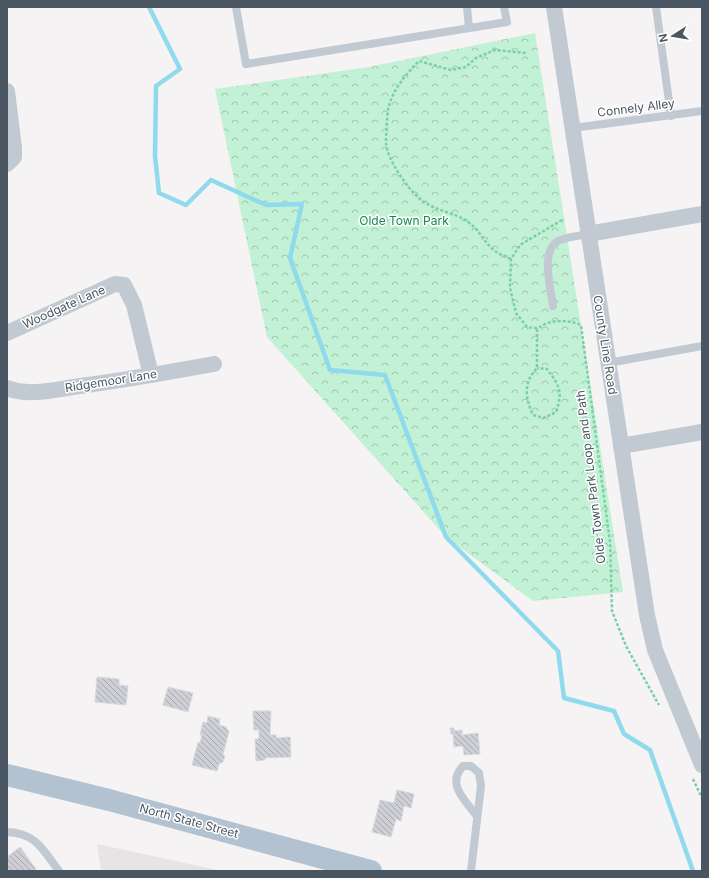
<svg xmlns="http://www.w3.org/2000/svg" width="709" height="878" font-family="Inter,sans-serif">
  <style>
    .education { fill: #e6e4e5 }
    .forest { fill: url(#forest-crowns) }
    .lines { fill: none; stroke-linecap: round; stroke-linejoin: round }
    .stream { stroke: #90daee; stroke-width: 4.5 }
    .building { fill: url(#building-back-hatch); stroke: #d7d9de }
    .path { stroke: #7ad0a6; stroke-width: 2.5; stroke-dasharray: 3 2; stroke-linecap: butt }
    .service { stroke: #c1cad2; stroke-width: 8 }
    .minor { stroke: #c1cad2; stroke-width: 16 }
    .primary { stroke: #b3c2d1; stroke-width: 22 }
    .labels { text-anchor: middle; stroke-width: 3; stroke-linejoin: round; paint-order: stroke }
    .street-label { font-size: 12px; fill: #4a5661; stroke: #fff }
    .park-label { font-size: 12px; fill: #17864f; stroke: #fff }
  </style>
  <defs>
    <pattern id="forest-crowns" width="20" height="18" patternUnits="userSpaceOnUse"><rect width="20" height="18" fill="#c3f1d5"/><path d="M2 6a3 3 0 1 1 6 0M12 15a3 3 0 1 1 6 0" fill="none" stroke="#a0c6b0"/></pattern>
    <pattern id="building-back-hatch" width="6" height="6" patternUnits="userSpaceOnUse"><rect width="6" height="6" fill="#cdcfd5"/><path d="M-1 5l2 2M0 0l6 6M5-1l2 2" fill="none" stroke="#a8abb0"/></pattern>
  </defs>
  <rect width="100%" height="100%" fill="#f5f3f3"/>
  <path class="education" d="M97 844 222 871H101Z"/>
  <path class="forest" d="M535 33 623 592 533 601 446 537 267 337 215 89 369 67Z"/>
  <g class="lines">
    <path class="stream" d="M149 7 180 69 156 86 155 156 159 193 186 205 211 180 266 205 302 204 290 258 330 370 385 375 446 537 558 651 564 698 614 711 624 734 650 750 693 871"/>
  </g>
  <g class="building">
    <path d="M97 677 119 679V685L128 686 126 705 95 702Z"/>
    <path d="M168 687 193 693 188 712 163 705Z"/>
    <path d="M253 711H271L270 735H276V738L290 737 291 757 265 758V760L256 761 255 739H259V730H254Z"/>
    <path d="M208 716 220 719 219 725 226 727 229 732 223 754 225 756 223 762 219 764 217 771 192 765 198 742 200 743 202 735H200L203 722 207 723Z"/>
    <path d="M450 728H454V731L462 730V735L478 733 480 754 464 755 463 746 454 747 453 734H451Z"/>
    <path d="M397 790 414 794 411 808 404 806 401 821 396 819 391 837 372 832 380 800 394 803Z"/>
    <path d="M20 847 36 869 32 871H7V857Z"/>
  </g>
  <g class="lines">
    <g class="path">
      <path d="M562 220 520 245 511 259 510 288 516 313 527 327C542 330 539 325 551 322 562 320 571 321 581 325L610 542 612 611 626 646 659 705"/>
      <path d="M511 259C484 250 486 235 468 222 455 212 433 211 419 198 407 188 387 159 386 143 386 135 387 118 388 110 391 92 406 74 419 61L451 70 466 67 476 58 495 50 526 53"/>
      <path d="M537 329V368C523 383 525 397 533 415L544 418 556 412C563 392 560 386 547 369L537 368"/>
      <path d="M693 779 702 798"/>
    </g>
    <g class="service">
      <path d="M236 7 246 64 507 22 504 7"/>
      <path d="M467 7 469 28"/>
      <path d="M656 7 671 116"/>
      <path d="M573 128 702 111"/>
      <path d="M553 306C551 290 540 250 558 241 566 237 579 236 588 234"/>
      <path d="M608 363 702 346"/>
      <path d="M7 832C36 833 43 850 59 871"/>
      <path d="M471 871 481 786 479 773 471 766H463C446 784 465 800 476 815"/>
    </g>
    <g class="minor">
      <path d="M554 7 647 615 655 650 702 765"/>
      <path d="M7 91 14 148V157L7 164"/>
      <path d="M588 234 702 214"/>
      <path d="M7 333 115 284 124 285 134 305 151 375"/>
      <path d="M7 388C29 397 57 389 80 386 125 380 170 372 214 364"/>
      <path d="M621 446 702 432"/>
    </g>
    <path class="primary" d="M7 775 109 800 371 871"/>
  </g>
  <g class="labels">
    <g class="street-label">
      <text transform="translate(636 108) rotate(-7)" y="4">Connely Alley</text>
      <text transform="translate(64 307) rotate(-24)" y="4">Woodgate Lane</text>
      <text transform="translate(605 345) rotate(81)" y="4">County Line Road</text>
      <text transform="translate(111 381) rotate(-9)" y="4">Ridgemoor Lane</text>
      <text transform="translate(591 477) rotate(-97)" y="4">Olde Town Park Loop and Path</text>
      <text transform="translate(189 821) rotate(15)" y="4">North State Street</text>
    </g>
    <g class="park-label">
      <text x="404" y="225">Olde Town Park</text>
    </g>
  </g>
  <rect width="709" height="878" fill="none" stroke="#4a5661" stroke-width="16"/>
  <g transform="translate(673 36) rotate(258)" stroke="#ffffff" stroke-width="3" paint-order="stroke">
  <path d="M0-3L7 15L0 10L-7 15Z" fill="#4a5661"/>
  <text y="-6" font-size="11" font-weight="bold" text-anchor="middle" fill="#4a5661">N</text>
  </g>
</svg>
